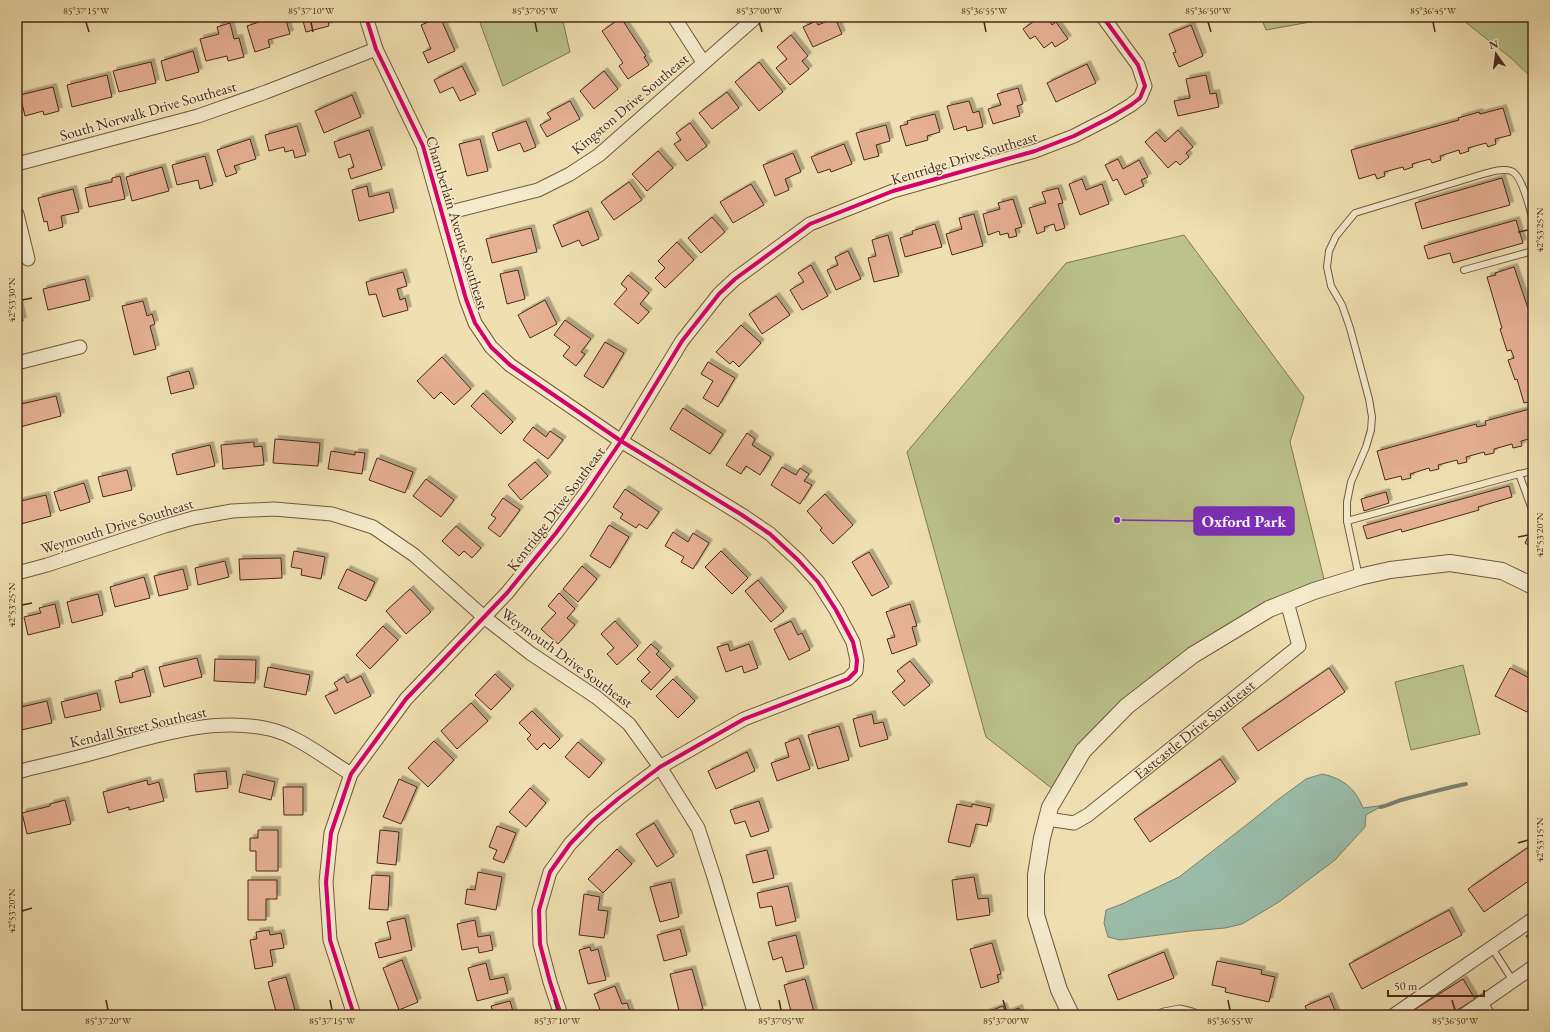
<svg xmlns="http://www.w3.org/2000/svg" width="1550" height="1032" font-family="'EB Garamond',serif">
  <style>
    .green { fill: #bbc28b; stroke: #827652 }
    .water { fill: #9abdaa; stroke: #7a8270 }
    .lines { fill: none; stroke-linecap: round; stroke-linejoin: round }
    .stream { stroke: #7a8270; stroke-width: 4 }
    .building { fill: #e6b093; stroke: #492a18; filter: url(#shadow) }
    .service-casing { stroke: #73583e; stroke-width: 8 }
    .minor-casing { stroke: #73583e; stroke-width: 15 }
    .tertiary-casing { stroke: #73583e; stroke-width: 18 }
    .service { stroke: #f5ebcc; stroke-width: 6 }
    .minor { stroke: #f5ebcc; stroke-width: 13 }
    .tertiary { stroke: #f5ebcc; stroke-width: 16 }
    .cycleway-casing { stroke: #f5ebcc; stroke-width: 6 }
    .cycleway { stroke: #d6006c; stroke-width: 4 }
    .ticks { fill: none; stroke: #492a18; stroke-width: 1.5 }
    .labels { text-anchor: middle; stroke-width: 3; stroke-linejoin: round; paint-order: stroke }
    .street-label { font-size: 15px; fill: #492a18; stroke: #f5ebcc }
    .leader { fill: none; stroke: #7b2cbf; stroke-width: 1.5 }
    .callout-dot { fill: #7b2cbf; stroke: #f5ebcc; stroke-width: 1.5 }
    .callout { fill: #7b2cbf; stroke: #7b2cbf; stroke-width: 1.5 }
    .callout-label { font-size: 16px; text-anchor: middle; font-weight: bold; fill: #fff }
    .neatline { fill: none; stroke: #492a18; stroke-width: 1.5 }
    .ticks-label { font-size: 10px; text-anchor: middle; fill: #492a18 }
  </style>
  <defs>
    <filter id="shadow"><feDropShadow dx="3.5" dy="-3.5" stdDeviation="0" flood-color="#0004"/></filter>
  </defs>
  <rect width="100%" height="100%" fill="#f0e0b1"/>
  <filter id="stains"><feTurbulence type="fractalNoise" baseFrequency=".005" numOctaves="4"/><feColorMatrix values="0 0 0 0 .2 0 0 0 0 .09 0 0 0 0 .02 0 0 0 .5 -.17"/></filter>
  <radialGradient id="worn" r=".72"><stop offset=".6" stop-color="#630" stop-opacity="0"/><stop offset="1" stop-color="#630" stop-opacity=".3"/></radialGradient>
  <g class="green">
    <path d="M478 17H562L570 52 503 86Z"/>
    <path d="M1261 17H1338L1266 30Z"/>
    <path d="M1459 17H1533V79L1511 58Z"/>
    <path d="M1184 235 1304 397 1290 442 1326 587 1287 602 1127 706 1058 793 986 737 907 452 1066 263Z"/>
    <path d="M1463 665 1480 734 1411 750 1395 682Z"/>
  </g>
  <path class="water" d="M1322 774C1343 778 1356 789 1363 808L1378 806 1380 807 1366 815 1365 827 1335 860 1279 902 1242 924 1225 928 1190 931 1120 940 1108 937 1104 923 1106 910 1122 904 1179 877 1254 819 1276 801 1306 779Z"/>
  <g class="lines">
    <path class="stream" d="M1380 807C1388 806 1394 802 1401 800 1423 795 1444 788 1466 784"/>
  </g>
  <g class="building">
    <path d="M258 17 268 18 285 17 290 34 268 40 270 47 255 52 247 26 259 22Z"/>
    <path d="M302 17H327L329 26 306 32Z"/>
    <path d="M440 17 455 51 428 63 423 52 431 49 421 25Z"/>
    <path d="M587 17H605L589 22Z"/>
    <path d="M1040 17H1047L1052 25 1056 22 1068 39 1055 47 1052 42 1044 48 1035 36 1030 39 1023 29Z"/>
    <path d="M621 18 646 56 644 57 649 65 628 79 619 66 623 63 602 31Z"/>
    <path d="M835 18 842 34 813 47 803 27 816 21 818 25Z"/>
    <path d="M230 23 234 39 239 38 244 57 228 61 227 56 206 61 200 39 219 34 217 27Z"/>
    <path d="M1191 25 1203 56 1179 67 1173 53 1176 52 1169 34Z"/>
    <path d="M791 35 808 56 802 61 809 69 790 85 776 68 787 59 777 47Z"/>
    <path d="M193 51 199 72 166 81 161 61Z"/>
    <path d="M151 62 156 83 119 92 113 71Z"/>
    <path d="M759 62 783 92 759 111 735 82Z"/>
    <path d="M1087 64 1096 83 1056 102 1047 83Z"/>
    <path d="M462 66 476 94 460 101 453 87 440 93 434 80Z"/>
    <path d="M604 71 618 89 594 109 580 91Z"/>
    <path d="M107 75 112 97 72 107 67 85Z"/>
    <path d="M1206 75 1210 94 1216 93 1219 107 1178 116 1174 101 1190 98 1186 79Z"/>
    <path d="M53 87 59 111 44 115 43 111 25 116 20 95Z"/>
    <path d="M1018 88 1023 104 1017 106 1020 116 993 124 988 109 1001 105 997 94Z"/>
    <path d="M727 92 739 108 712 129 699 113Z"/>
    <path d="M352 95 361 117 324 133 315 111Z"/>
    <path d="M570 101 580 119 547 137 540 125 551 119 547 113Z"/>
    <path d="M969 101 973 113 979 111 983 127 967 131 966 126 954 130 947 106Z"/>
    <path d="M1503 108 1511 135 1495 139 1496 144 1488 147 1486 143 1468 148 1469 151 1460 154 1459 150 1440 156 1441 160 1432 163 1430 159 1412 164 1413 167 1404 170 1403 167 1384 172 1385 176 1377 179 1375 174 1359 179 1351 150 1459 120 1458 118 1479 112 1480 114Z"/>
    <path d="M935 114 940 132 927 136 928 140 906 146 900 126 908 124 907 121Z"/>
    <path d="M526 121 536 147 524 152 520 143 498 151 492 133Z"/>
    <path d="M690 123 707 146 687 161 674 144 681 140 676 133Z"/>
    <path d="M886 125 890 141 876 145 879 156 864 160 856 133Z"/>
    <path d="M297 126 306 155 295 158 293 150 285 152 284 147 269 151 265 135Z"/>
    <path d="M369 130 382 169 351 179 348 169 354 167 350 154 339 158 334 142Z"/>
    <path d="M1178 130 1193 147 1186 153 1189 157 1180 165 1176 161 1168 168 1145 142 1156 132 1165 142Z"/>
    <path d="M250 139 256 159 234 166 237 173 226 177 217 150Z"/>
    <path d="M480 139 488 171 467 176 459 144Z"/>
    <path d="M844 144 852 164 831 172 830 169 818 173 811 157Z"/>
    <path d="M658 151 673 168 647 191 632 174Z"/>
    <path d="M793 153 801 172 785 179 789 190 775 196 763 165Z"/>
    <path d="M205 156 213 185 200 189 198 180 177 185 172 165Z"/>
    <path d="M1118 159 1123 169 1139 160 1148 177 1141 180 1144 186 1125 195 1117 179 1113 181 1105 165Z"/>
    <path d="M162 167 169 191 132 201 126 177Z"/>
    <path d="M120 176 125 199 89 207 85 188 112 182V178Z"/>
    <path d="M1502 178 1510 205 1422 229 1415 203Z"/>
    <path d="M1082 179 1086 190 1102 184 1109 204 1080 215 1069 184Z"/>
    <path d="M629 182 642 200 614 220 601 202Z"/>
    <path d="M751 184 764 205 733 223 720 202Z"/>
    <path d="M367 186 369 197 389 192 394 212 359 221 352 190Z"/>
    <path d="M1058 188 1063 203 1058 204 1065 228 1056 231 1054 224 1044 227 1045 231 1037 234 1029 208 1046 203 1042 192Z"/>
    <path d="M73 189 79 212 61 216 63 227 49 231 47 221 44 222 38 198Z"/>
    <path d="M1013 199 1022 227 1015 229 1017 236 1009 238 1008 233 1000 235 999 231 988 235 983 214 1000 209 998 203Z"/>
    <path d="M588 211 599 239 582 246 579 240 562 247 553 225Z"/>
    <path d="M974 214 983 246 952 255 946 234 962 229 959 218Z"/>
    <path d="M712 217 725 232 701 253 688 238Z"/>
    <path d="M1516 220 1523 243 1453 263 1450 253 1428 259 1424 246Z"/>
    <path d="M935 224 942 247 905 257 900 238 913 234 912 231Z"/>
    <path d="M531 228 537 252 492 263 486 239Z"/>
    <path d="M888 235 899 276 874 282 868 258 876 256 872 240Z"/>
    <path d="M677 242 694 260 665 288 655 278 665 268 658 261Z"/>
    <path d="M848 251 861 279 836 290 827 270 838 265 835 257Z"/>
    <path d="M811 265 828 296 802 310 790 290 804 282 798 273Z"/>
    <path d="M1514 267 1532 320 1529 321 1533 333V401L1524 403 1517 379 1515 380 1508 360 1514 358 1511 350 1507 351 1500 329 1502 328 1487 277 1496 275 1495 273Z"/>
    <path d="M518 270 525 299 507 304 500 274Z"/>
    <path d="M403 272 407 286 397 289 400 300 405 298 408 310 383 317 376 294 369 295 366 282Z"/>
    <path d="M628 275 649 293 640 304 649 312 638 324 614 304 627 289 621 284Z"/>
    <path d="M85 279 90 300 48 310 43 289Z"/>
    <path d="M776 296 790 315 762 334 749 314Z"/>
    <path d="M545 300 557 324 530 338 518 315Z"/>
    <path d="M143 301 147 316 152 314 155 324 150 326 156 349 134 355 122 306Z"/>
    <path d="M19 303 23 321 17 323V304Z"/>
    <path d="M565 320 591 339 581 352 585 354 576 366 563 356 570 347 554 335Z"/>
    <path d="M741 325 761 343 739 367 733 361 730 364 716 352Z"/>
    <path d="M605 342 624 353 603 388 584 376Z"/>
    <path d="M442 357 471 389 454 405 441 392 434 399 417 381Z"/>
    <path d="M708 362 735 378 718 407 703 398 713 381 701 374Z"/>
    <path d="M189 371 194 388 171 394 167 377Z"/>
    <path d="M483 393 513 422 501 434 471 406Z"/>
    <path d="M56 396 61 416 20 427 17 413V405Z"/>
    <path d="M683 408 723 434 710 454 670 429Z"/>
    <path d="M1530 409 1533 419V438L1521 441 1522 446 1513 448 1512 444 1494 449V453L1485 455 1484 452 1466 457 1467 462 1458 464 1457 460 1438 465 1439 469 1430 471 1429 468 1410 474 1411 478 1402 480 1401 476 1385 480 1377 451 1476 424 1477 427 1486 425 1485 421Z"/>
    <path d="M533 427 546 437 550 431 563 440 548 459 523 440Z"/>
    <path d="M747 433 755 439 752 445 771 457 760 475 746 466 741 474 726 465Z"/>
    <path d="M275 439 320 443 318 466 273 463Z"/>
    <path d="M254 442V447L262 446 264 465 223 469 221 445Z"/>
    <path d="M210 445 215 466 177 475 172 454Z"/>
    <path d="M331 451 355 455V452L365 453 362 474 328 469Z"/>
    <path d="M377 458 413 472 405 493 369 480Z"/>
    <path d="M535 462 548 476 521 500 508 485Z"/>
    <path d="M782 467 796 475 800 468 809 474 804 481 812 485 800 504 771 485Z"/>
    <path d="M127 470 132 490 103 497 98 477Z"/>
    <path d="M426 479 454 500 441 517 413 496Z"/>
    <path d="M84 483 90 502 60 511 54 492Z"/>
    <path d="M1509 486 1512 497 1478 507 1479 510 1402 532 1401 529 1367 539 1363 526Z"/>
    <path d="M625 489 659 512 647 529 639 524 636 528 620 518 623 514 613 507Z"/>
    <path d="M1386 492 1389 503 1364 511 1361 499Z"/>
    <path d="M825 494 853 525 833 544 820 530 822 528 807 511Z"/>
    <path d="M46 495 51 516 17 525V502Z"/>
    <path d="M503 498 520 510 500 537 488 528 496 518 491 515Z"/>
    <path d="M609 525 629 537 610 568 590 556Z"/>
    <path d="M456 526 481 548 472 558 464 551 459 556 442 541Z"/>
    <path d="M673 532 688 542 693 533 709 543 693 569 681 562 684 557 665 546Z"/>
    <path d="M1530 533 1533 535V548L1525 543Z"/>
    <path d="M294 551 325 557 321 579 301 575 302 569 291 567Z"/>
    <path d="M721 551 748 578 732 594 705 567Z"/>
    <path d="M869 552 889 587 872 596 852 562Z"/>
    <path d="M281 558 282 578 240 580 239 559Z"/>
    <path d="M225 561 229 577 198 585 195 568Z"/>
    <path d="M582 566 597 579 578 602 563 589Z"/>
    <path d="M183 569 188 589 159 596 154 576Z"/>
    <path d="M347 569 375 582 366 601 338 588Z"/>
    <path d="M144 577 150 598 115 607 110 587Z"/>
    <path d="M758 580 784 611 771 622 745 591Z"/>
    <path d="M410 589 431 612 406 634 386 611Z"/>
    <path d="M559 593 575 609 567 618 575 625 558 644 541 629 556 613 548 606Z"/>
    <path d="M98 594 103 615 72 623 67 602Z"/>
    <path d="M55 604 60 627 28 635 24 617 41 613 39 608Z"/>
    <path d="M910 604 917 626 912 627 917 645 892 654 887 639 895 637 886 612Z"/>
    <path d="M615 621 638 646 617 665 607 654 614 648 601 634Z"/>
    <path d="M791 621 798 635 802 633 810 650 789 660 774 629Z"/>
    <path d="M383 626 398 640 370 669 356 655Z"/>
    <path d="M651 644 659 651 656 654 671 669 651 690 641 681 650 672 637 659Z"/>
    <path d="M728 644 730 651 749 644 758 668 744 673 742 666 726 672 717 647Z"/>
    <path d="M197 658 202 677 164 687 159 667Z"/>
    <path d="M215 659 256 660 255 683 214 681Z"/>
    <path d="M910 661 930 685 904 706 892 692 905 681 897 671Z"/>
    <path d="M268 667 310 675 306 695 264 687Z"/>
    <path d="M1329 668 1345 692 1258 751 1242 728Z"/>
    <path d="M1510 668 1533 680V701L1527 712 1495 696Z"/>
    <path d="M144 669 151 696 120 703 115 681 133 677 132 673Z"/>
    <path d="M495 674 511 689 491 710 475 695Z"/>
    <path d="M361 676 371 696 335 714 325 696 338 690 334 683 344 677 347 683Z"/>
    <path d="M673 679 695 701 678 718 656 696Z"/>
    <path d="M97 693 101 710 65 718 61 702Z"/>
    <path d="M47 701 52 723 17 731V708Z"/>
    <path d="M471 703 488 721 457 749 441 731Z"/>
    <path d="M532 711 560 739 550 749 544 743 537 750 527 739 531 735 519 723Z"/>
    <path d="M872 714 874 724 883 722 888 739 860 747 853 719Z"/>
    <path d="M839 726 849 760 818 769 808 735Z"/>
    <path d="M799 738 810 769 777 781 771 763 789 757 785 743Z"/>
    <path d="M434 741 454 760 428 787 408 768Z"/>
    <path d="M578 742 602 763 589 778 565 757Z"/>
    <path d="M747 752 755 771 716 789 708 771Z"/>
    <path d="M1220 759 1236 782 1150 842 1134 819Z"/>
    <path d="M226 771 228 788 196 792 194 774Z"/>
    <path d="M243 774 275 782 271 800 239 792Z"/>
    <path d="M399 779 417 787 401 824 383 817Z"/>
    <path d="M147 780 148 785 159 782 164 801 129 810V807L108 813 103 792Z"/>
    <path d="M283 787H303V815H284Z"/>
    <path d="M530 788 546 803 526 827 509 812Z"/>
    <path d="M65 800 71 824 27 834 22 813 50 806V804Z"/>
    <path d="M759 801 769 831 751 837 745 821 735 824 730 810Z"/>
    <path d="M957 804 972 807V804L991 808 987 826 976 824 970 847 948 842Z"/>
    <path d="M654 823 674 856 657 867 636 834Z"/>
    <path d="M497 826 516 833 504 863 493 859 497 850 489 847Z"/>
    <path d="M258 830H278V871H256V851H250V838H258Z"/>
    <path d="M380 830 399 832 396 865 377 863Z"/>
    <path d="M1533 844V878L1484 912 1468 889Z"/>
    <path d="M617 849 632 864 603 893 588 879Z"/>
    <path d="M767 850 774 878 753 883 746 855Z"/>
    <path d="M478 872 502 877 496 910 465 904 467 889 475 890Z"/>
    <path d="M372 875 390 876 388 910 369 909Z"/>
    <path d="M974 877 978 899 988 898 990 915 957 920 952 880Z"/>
    <path d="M248 880H277V899H266V920H248Z"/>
    <path d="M671 882 679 917 660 922 650 887Z"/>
    <path d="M788 886 796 921 776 926 772 906 760 908 757 893Z"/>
    <path d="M584 894 600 897 598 910 608 911 604 938 579 935Z"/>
    <path d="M1449 910 1462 935 1362 989 1349 964Z"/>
    <path d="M405 918 412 950 379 958 375 943 391 939 387 922Z"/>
    <path d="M475 920 478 937 490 935 493 950 479 953 478 947 462 950 457 924Z"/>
    <path d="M680 929 687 955 664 961 657 935Z"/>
    <path d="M269 930 270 935 281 933 284 948 270 950 273 966 255 969 250 940 257 939 256 932Z"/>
    <path d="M1533 931V945L1526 936Z"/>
    <path d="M796 935 804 968 786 972 782 957 773 960 768 942Z"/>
    <path d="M992 943 1001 974 997 975 999 982 981 988 970 949Z"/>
    <path d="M590 947 591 951 598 949 606 980 588 984 579 950Z"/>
    <path d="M1164 952 1174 978 1118 1000 1108 975Z"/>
    <path d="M402 960 418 1002 399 1010 383 968Z"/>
    <path d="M1217 961 1262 970 1261 974 1275 977 1269 1002 1225 992 1226 988 1212 985Z"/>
    <path d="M486 963 490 980 504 977 508 993 477 1001 468 968Z"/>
    <path d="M692 969 703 1009 680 1015 670 974Z"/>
    <path d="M286 977 296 1014 277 1015 268 982Z"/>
    <path d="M805 979 814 1012 803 1015H792L784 985Z"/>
    <path d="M1463 979 1475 999 1449 1015H1410L1409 1013Z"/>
    <path d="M615 986 622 1004 627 1003 631 1014 628 1015H602L594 994Z"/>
    <path d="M1329 996 1337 1015H1308L1305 1006Z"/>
    <path d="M510 1001 514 1015H494L491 1006Z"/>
    <path d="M1003 1006 1006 1013 1019 1008 1021 1015H985V1013Z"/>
  </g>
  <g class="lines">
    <defs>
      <g id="service">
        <path d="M1464 270 1533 251"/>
        <path d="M1519 474 1533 471"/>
        <path d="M1347 521V502L1351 482 1366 447 1371 430 1372 417 1369 399 1350 328 1342 305 1331 286 1327 267 1329 251 1336 236 1355 213 1483 174C1492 172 1502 168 1511 171 1522 174 1530 210 1533 221"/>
        <path d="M1359 577 1347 521 1519 474 1533 512"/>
        <path d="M1492 948 1513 981"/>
      </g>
      <g id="minor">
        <path d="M366 17 376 49 423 146 466 299 475 323 491 347 510 365 621 441 742 515 770 534 798 560 818 582 836 610 853 642 857 660 856 671 848 679 744 719 660 767 619 798 593 820 570 844 550 872 539 910 540 944 550 982 561 1015"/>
        <path d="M674 17 703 62"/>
        <path d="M17 164 198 116 266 92 376 49"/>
        <path d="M17 214 28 259"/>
        <path d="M443 214 538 190 570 174 599 155 756 17"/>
        <path d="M17 363 80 347"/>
        <path d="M17 573 47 565 165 526 193 518 232 511 274 509 332 514 373 527 414 555 484 617 530 653 596 697 629 724 660 767 698 828 714 877 755 1015"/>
        <path d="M17 772C38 766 60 762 82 756 141 741 207 715 269 729 297 735 326 759 351 774"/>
        <path id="s1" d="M1047 819 1074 823 1088 815 1299 646 1287 602"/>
        <path d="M1481 1003 1488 1015"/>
        <path d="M354 1015 330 940 326 882 331 833 351 774 406 699 507 593 556 533 585 494 621 441 682 341 719 294 735 279 810 224 893 191 1035 151 1074 136 1111 117 1131 105 1140 98 1145 86 1138 65 1103 17"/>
        <path d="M1164 1015 1180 1012 1192 1015"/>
        <path d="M1394 1015 1533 919"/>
        <path d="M1464 1015 1533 967"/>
      </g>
      <path id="tertiary" d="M1071 1015 1059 990 1036 915V875L1042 838 1050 807 1083 751 1127 706 1193 655 1269 609 1314 591 1359 577 1390 570 1450 563 1502 571 1533 586"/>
    </defs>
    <use href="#service" class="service-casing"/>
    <use href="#minor" class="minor-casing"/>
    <use href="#tertiary" class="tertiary-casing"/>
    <use href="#service" class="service"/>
    <use href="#minor" class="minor"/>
    <use href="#tertiary" class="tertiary"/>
    <defs>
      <g id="cycleway">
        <path d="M366 17 376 49 423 146 466 299 475 323 491 347 510 365 621 441 742 515 770 534 798 560 818 582 836 610 853 642 857 660 856 671 848 679 744 719 660 767 619 798 593 820 570 844 550 872 539 910 540 944 550 982 561 1015"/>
        <path d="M354 1015 330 940 326 882 331 833 351 774 406 699 507 593 556 533 585 494 621 441 682 341 719 294 735 279 810 224 893 191 1035 151 1074 136 1111 117 1131 105 1140 98 1145 86 1138 65 1103 17"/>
      </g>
    </defs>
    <use href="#cycleway" class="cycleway-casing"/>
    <use href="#cycleway" class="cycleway"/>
  </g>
  <path class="ticks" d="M86 22 89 32M311 22 313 32M535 22 537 32M759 22 762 32M984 22 986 32M1208 22 1211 32M1433 22 1435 32M1518 232 1528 230M22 300 32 298M1518 537 1528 535M22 605 32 603M1518 843 1528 840M22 911 32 908M106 1000 108 1010M330 1000 332 1010M554 1000 557 1010M779 1000 781 1010M1003 1000 1006 1010M1228 1000 1230 1010M1452 1000 1455 1010"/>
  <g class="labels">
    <g class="street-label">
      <text transform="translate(630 104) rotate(-40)" y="5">Kingston Drive Southeast</text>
      <text transform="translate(148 111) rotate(-16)" y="5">South Norwalk Drive Southeast</text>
      <text transform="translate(964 158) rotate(-17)" y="5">Kentridge Drive Southeast</text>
      <text transform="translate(457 223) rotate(73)" y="5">Chamberlain Avenue Southeast</text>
      <text transform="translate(556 509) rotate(-53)" y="5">Kentridge Drive Southeast</text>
      <text transform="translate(117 526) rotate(-17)" y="5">Weymouth Drive Southeast</text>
      <text transform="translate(567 658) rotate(36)" y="5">Weymouth Drive Southeast</text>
      <text transform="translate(138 727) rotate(-13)" y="5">Kendall Street Southeast</text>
      <text dy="5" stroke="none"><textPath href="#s1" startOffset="180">Eastcastle Drive Southeast</textPath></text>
    </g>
  </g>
  <path class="leader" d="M1117 520L1194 521"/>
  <circle class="callout-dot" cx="1117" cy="520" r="4"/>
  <rect class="callout" x="1194" y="507" width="100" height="28" rx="4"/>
  <g class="callout-label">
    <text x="1244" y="527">Oxford Park</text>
  </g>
  <rect width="1550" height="1032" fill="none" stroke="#f0e0b1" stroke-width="44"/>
  <g transform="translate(1496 54) rotate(346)" stroke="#f5ebcc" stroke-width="3" paint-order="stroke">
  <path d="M0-3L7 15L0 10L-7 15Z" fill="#492a18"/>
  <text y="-6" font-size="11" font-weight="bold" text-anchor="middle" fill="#492a18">N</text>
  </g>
  <path d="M1388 990v6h96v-6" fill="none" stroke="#492a18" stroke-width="2"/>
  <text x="1394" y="990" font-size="12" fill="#492a18" stroke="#f5ebcc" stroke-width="3" paint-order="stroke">50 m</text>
  <rect x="22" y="22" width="1506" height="988" class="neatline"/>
  <g class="ticks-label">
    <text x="86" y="14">85°37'15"W</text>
    <text x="311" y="14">85°37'10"W</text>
    <text x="535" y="14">85°37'05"W</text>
    <text x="759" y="14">85°37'00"W</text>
    <text x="984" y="14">85°36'55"W</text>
    <text x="1208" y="14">85°36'50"W</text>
    <text x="1433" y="14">85°36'45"W</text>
    <text transform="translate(1539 230) rotate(-90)" y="4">42°53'25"N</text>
    <text transform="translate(11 300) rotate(-90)" y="4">42°53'30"N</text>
    <text transform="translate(1539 535) rotate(-90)" y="4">42°53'20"N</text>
    <text transform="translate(11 605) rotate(-90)" y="4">42°53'25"N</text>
    <text transform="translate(1539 840) rotate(-90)" y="4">42°53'15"N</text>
    <text transform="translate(11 911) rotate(-90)" y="4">42°53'20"N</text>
    <text x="108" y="1024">85°37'20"W</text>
    <text x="332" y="1024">85°37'15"W</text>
    <text x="557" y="1024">85°37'10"W</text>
    <text x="781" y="1024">85°37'05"W</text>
    <text x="1006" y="1024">85°37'00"W</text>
    <text x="1230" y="1024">85°36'55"W</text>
    <text x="1455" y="1024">85°36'50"W</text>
  </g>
  <rect width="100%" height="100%" filter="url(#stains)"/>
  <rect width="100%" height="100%" fill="url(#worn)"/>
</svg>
